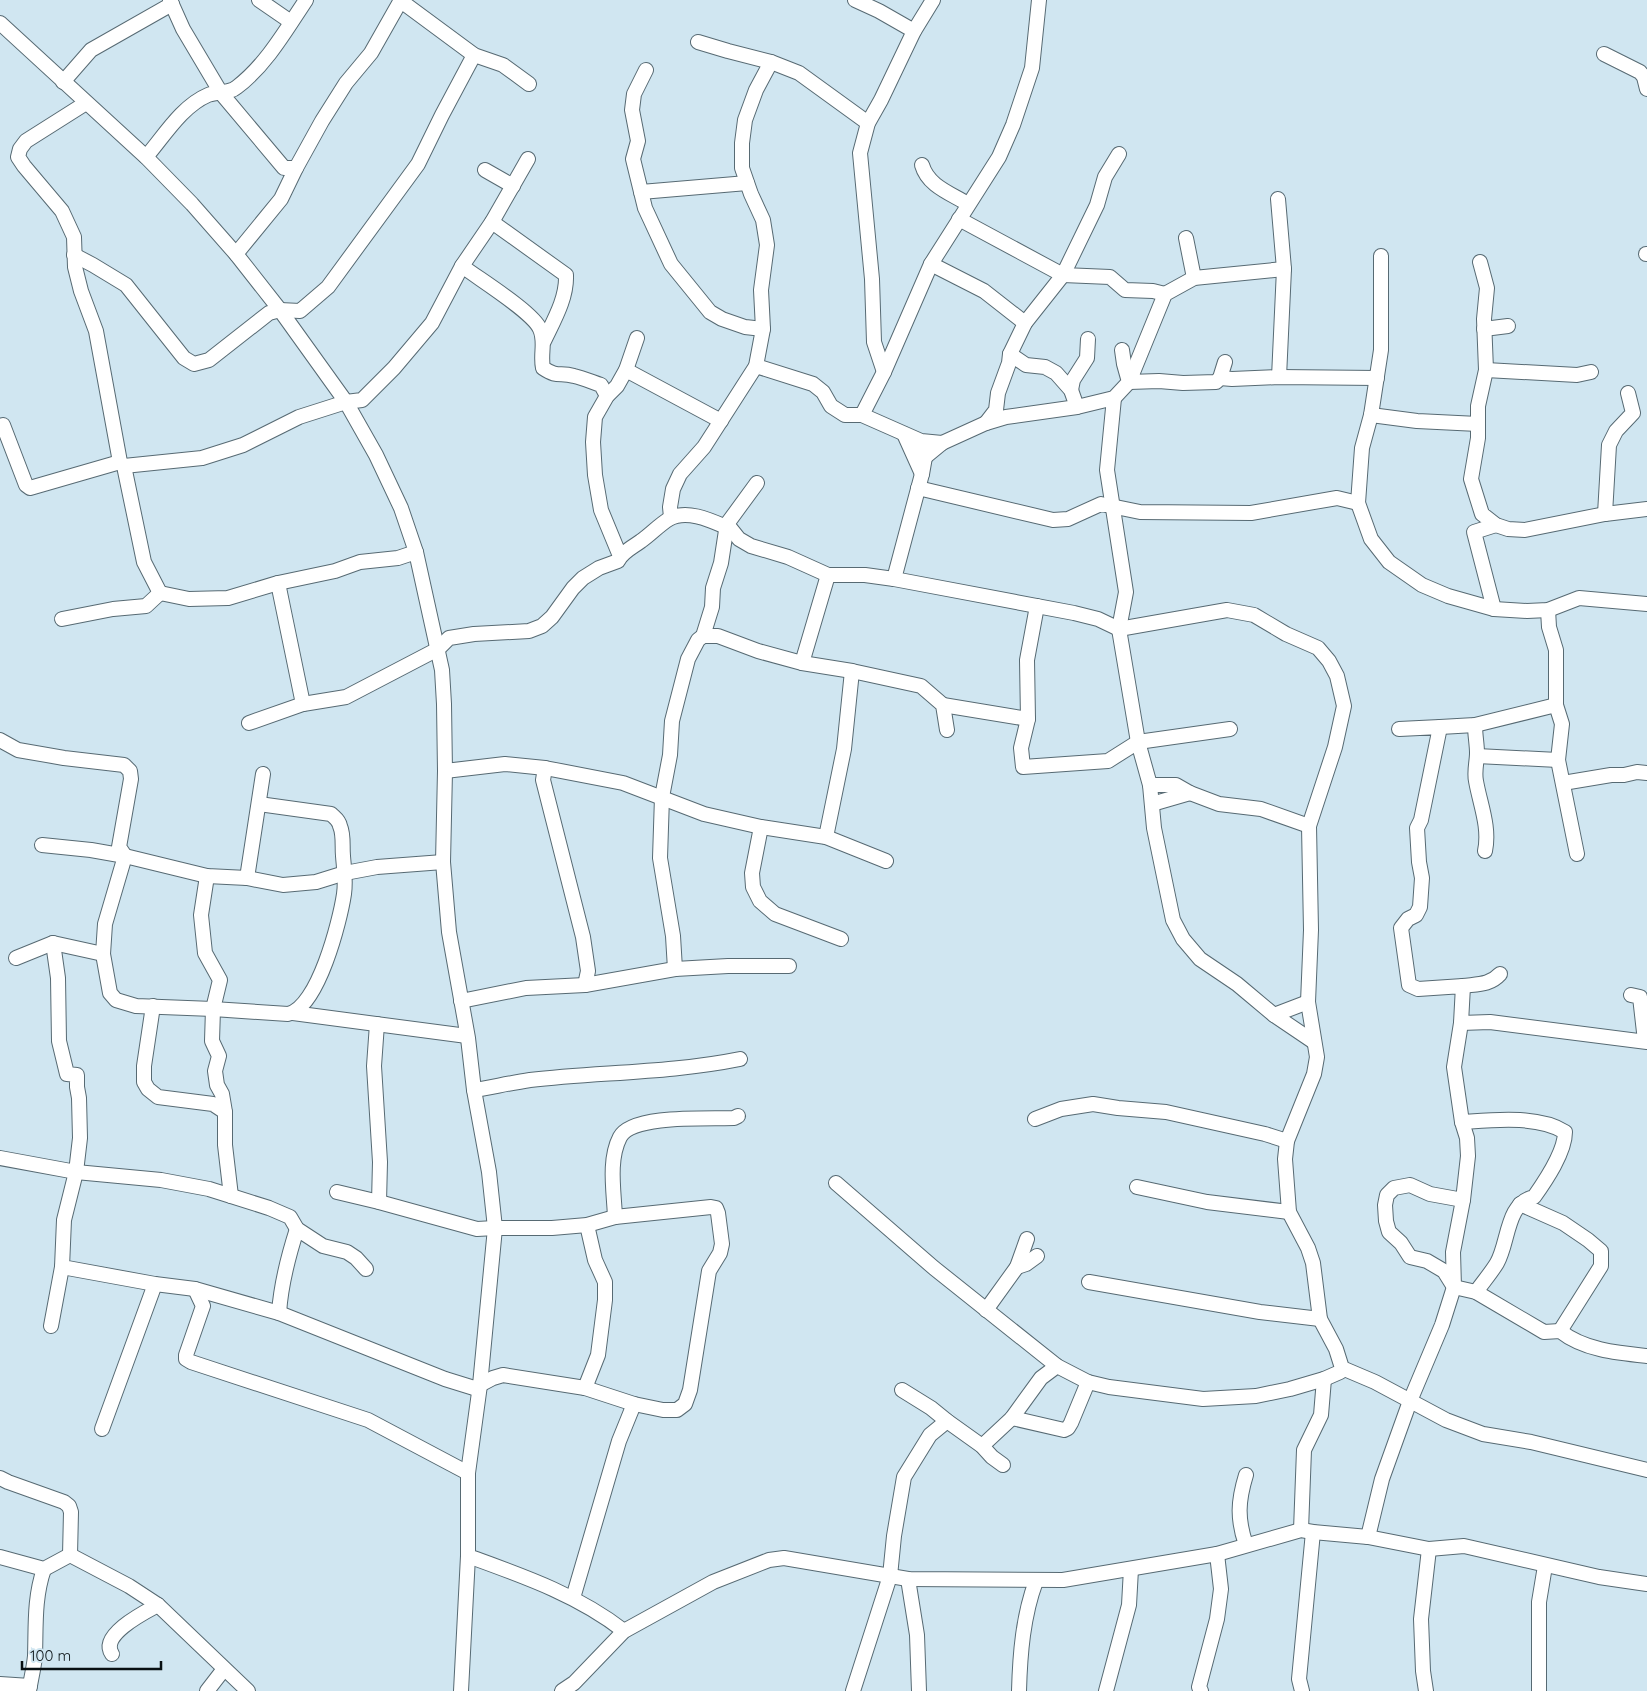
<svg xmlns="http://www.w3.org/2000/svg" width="1647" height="1691" font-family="Quicksand,sans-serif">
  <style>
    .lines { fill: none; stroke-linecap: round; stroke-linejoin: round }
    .minor-casing { stroke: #576a73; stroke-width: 16 }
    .minor { stroke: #fff; stroke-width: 14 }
  </style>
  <rect width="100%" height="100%" fill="#d0e6f1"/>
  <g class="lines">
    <defs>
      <g id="minor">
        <path d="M170 0 183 29 221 93 284 168H296"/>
        <path d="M259 0 291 22"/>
        <path d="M855 0 879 11 914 31"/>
        <path d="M401 1 474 55 503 65 529 84"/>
        <path d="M0 23 146 157 192 204 236 254 280 310 346 402 376 455 401 508 416 552 442 670 444 704 445 771 443 862 449 932 468 1038 474 1090 489 1172 495 1228 480 1385 468 1473V1556L461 1691"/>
        <path d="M698 42 728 51 771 62 799 73 868 123"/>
        <path d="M1604 54 1640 72 1644 77 1647 89"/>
        <path d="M646 70 634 94 632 110 638 141 633 159 645 208 671 264 710 312 722 319 745 327 763 329"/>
        <path d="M63 82 91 50 172 4"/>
        <path d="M86 103 26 141 20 149 18 157 24 166 62 211 74 237 75 267 81 291 96 331 120 462 124 466 144 562 160 593"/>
        <path d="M146 157C164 136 182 106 208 95 217 91 229 94 237 87 266 65 286 30 306 0"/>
        <path d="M922 165C928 186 950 193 968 204"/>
        <path d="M485 170 513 186"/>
        <path d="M641 192 747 183"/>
        <path d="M1278 199 1284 269 1279 377"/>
        <path d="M959 219 1063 275 1110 277 1125 290 1153 291 1165 294"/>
        <path d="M492 222 566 275C567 298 554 320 544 341"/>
        <path d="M1186 238 1194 278"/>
        <path d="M236 254 281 199 296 168 322 121 346 83 371 53 401 0"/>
        <path d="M1646 254H1647"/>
        <path d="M74 255 93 265 126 285 184 358 194 364 209 360 269 313 280 310 300 311 328 287 418 164 442 115 474 55"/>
        <path d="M1381 256V350L1371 415 1362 448 1358 503 1371 539 1389 562 1422 585 1448 596 1494 609 1527 611 1548 610 1579 598 1647 604"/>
        <path d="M1480 262 1487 288 1484 319 1486 370 1478 406V438L1471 479 1482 514 1496 525 1508 529 1525 530 1605 514 1647 509"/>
        <path d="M931 264 984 291 1025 323"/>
        <path d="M462 266 492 222 528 159"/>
        <path d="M1484 329 1508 326"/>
        <path d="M1010 354 1026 365 1045 367 1056 373 1071 390 1077 407"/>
        <path d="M1225 362 1220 378 1216 382 1183 383 1159 381 1129 382 1165 294 1194 278 1284 269"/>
        <path d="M756 366 813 384 823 392 831 406 845 415H862L921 441 942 443"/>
        <path d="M626 370 721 421"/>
        <path d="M1486 370 1577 375 1591 372"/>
        <path d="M884 372 874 342 872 279 860 153 868 123 881 100 914 31 933 0"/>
        <path d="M1220 378 1232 379 1279 377 1377 378"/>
        <path d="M1071 390 1073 380 1087 358 1088 339"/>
        <path d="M1114 398 1107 470 1126 592 1119 629 1138 742 1150 785 1154 828 1173 920 1183 939 1200 959 1237 984 1274 1015 1314 1042"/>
        <path d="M862 415 884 372 931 264 999 157 1013 125 1032 68 1039 0"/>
        <path d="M1371 415 1417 421 1478 424"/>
        <path d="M986 423 996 410 998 393 1009 363 1010 354 1025 323 1063 275 1097 205 1105 177 1119 154"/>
        <path d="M3 425 26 485 30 488 120 462"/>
        <path d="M904 434 922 474"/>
        <path d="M925 457 942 443 986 423 1006 417 1077 407 1114 398 1129 382 1124 364 1122 350"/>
        <path d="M124 466 202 458 243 445 299 417 346 402 362 400 394 368 432 323 462 266C479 279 533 312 540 329 546 342 540 354 543 368 558 378 559 372 574 376 583 378 592 382 601 385L607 396"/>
        <path d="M918 488 1053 520 1068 519 1101 504 1140 512 1251 513 1337 498 1358 503"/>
        <path d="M1605 514 1609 445 1616 431 1633 413 1628 393"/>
        <path d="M671 517 670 507 673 489 680 474 704 447 756 366 763 329 761 290 767 245 763 220 751 194 742 168V143L745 120 756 90 771 62"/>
        <path d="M727 524 739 539 751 546 788 557 828 575H865L894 579 1074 613 1098 619 1119 629 1227 610 1254 615 1286 634 1318 648 1329 661 1337 676 1344 706 1335 747 1309 826 1311 930 1308 1002 1317 1057 1314 1074 1287 1141 1285 1159 1289 1212 1308 1248 1313 1263 1320 1319 1336 1349 1342 1368 1375 1382 1446 1420 1483 1434 1531 1442 1647 1470"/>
        <path d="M620 556 601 510 595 475 593 442 595 417 607 396 617 386 626 370 637 338"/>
        <path d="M894 579 922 474 925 457 923 449"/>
        <path d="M278 583 303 704"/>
        <path d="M160 593 189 599 228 598 278 583 335 571 360 562 398 558 416 552"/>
        <path d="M1037 606 1027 660 1028 719 1021 748 1023 767 1108 761 1138 742 1230 729"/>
        <path d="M1494 609 1474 532 1496 525"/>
        <path d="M1548 610 1549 627 1556 650V705L1562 724 1558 760 1577 854"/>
        <path d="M62 619 113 609 146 606 160 593"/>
        <path d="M703 636H718L758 651 802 663 852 671 921 686 943 705 947 730"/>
        <path d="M802 663 828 575"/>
        <path d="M943 705 1028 719"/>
        <path d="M249 723 303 704 346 697 438 649 449 638 474 634 529 631 542 626 552 617 573 588 583 578 599 568 618 561C622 552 633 547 641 541 651 534 659 525 669 519 686 509 710 520 726 527L727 524"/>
        <path d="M1475 725C1475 735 1477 744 1477 753 1477 762 1474 771 1476 781 1480 804 1490 827 1485 851"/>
        <path d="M1440 727 1475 725 1556 705"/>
        <path d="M0 740 18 750 64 758 124 765 130 771 131 779 119 847 125 856 105 924 103 954 110 993 116 1000 136 1006 213 1009 288 1014C318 1008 340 921 344 894 346 881 344 869 343 856 342 846 344 835 340 826 339 820 335 818 331 814L259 804"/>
        <path d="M1477 756 1558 760"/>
        <path d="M545 768 543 780 583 937 588 971 585 985"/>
        <path d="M445 771 505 764 545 768 623 783 704 814 761 827 826 837 886 861"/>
        <path d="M1563 783 1611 775H1624L1637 772 1647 773"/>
        <path d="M1150 785H1176L1190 793 1219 804 1261 809 1309 826"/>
        <path d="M1152 804 1190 793"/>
        <path d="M761 827 752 873 753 887 760 901 775 914 841 939"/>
        <path d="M826 837 844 749 852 671"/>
        <path d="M42 845 91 850 125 856 207 876 247 878 283 885 316 882 345 873 377 867 443 862"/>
        <path d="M207 876 201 915 205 953 220 980 213 1009 212 1041 219 1056 215 1071 217 1085 222 1094 225 1112V1145L231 1196"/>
        <path d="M247 878 263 774"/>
        <path d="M53 943 58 978 59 1041 67 1074 77 1075V1087L79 1098 80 1138 76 1172 64 1220 62 1267 155 1284 195 1289 279 1313 445 1379 474 1388 493 1378 503 1375 585 1388 634 1404 663 1410H677L685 1404 690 1390 709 1271 720 1253 722 1244 718 1213 716 1208 711 1207 615 1217 587 1225 552 1228H495L477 1229 379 1202 337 1192"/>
        <path d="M16 958 53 943 103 954"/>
        <path d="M675 969 673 936 660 858 662 797 670 755 672 721 688 659 698 640 703 636 712 607 713 588 721 563 727 524 757 483"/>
        <path d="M1463 986C1478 984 1490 985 1500 974"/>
        <path d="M1631 995 1640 997 1645 1041"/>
        <path d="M461 1001 526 988 585 985 675 969 728 966H789"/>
        <path d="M153 1006 144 1066V1082L148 1089 158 1097 213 1104 225 1112"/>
        <path d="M293 1013 467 1036"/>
        <path d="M1274 1015 1308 1002"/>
        <path d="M1461 1023 1490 1022 1647 1042"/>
        <path d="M377 1024 374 1066 380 1162 379 1202"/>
        <path d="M474 1090C492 1087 511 1083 530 1080 600 1072 671 1073 740 1059"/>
        <path d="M1035 1119 1061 1109 1093 1104 1118 1108 1166 1112 1265 1134 1287 1141"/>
        <path d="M1462 1122C1493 1120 1538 1115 1565 1132 1565 1152 1546 1180 1534 1197 1506 1203 1509 1242 1497 1263 1491 1273 1483 1282 1476 1292"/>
        <path d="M0 1158 76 1172 161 1180 209 1189 269 1208 290 1217 297 1229 323 1246 347 1252 356 1258 366 1269"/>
        <path d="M836 1183 934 1268 1057 1366 1088 1382 1109 1387 1203 1399 1256 1396 1290 1389 1324 1379 1340 1372 1342 1368"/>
        <path d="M1137 1187 1207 1202 1289 1212"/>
        <path d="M1463 1200 1430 1194 1410 1185 1394 1188 1387 1195 1385 1205 1386 1221 1389 1232 1401 1243 1410 1257 1427 1261 1444 1271 1454 1287 1476 1292 1544 1332 1560 1331C1584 1350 1617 1353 1647 1356"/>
        <path d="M1520 1204 1563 1223 1588 1240 1601 1251V1266L1560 1331"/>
        <path d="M615 1217C614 1192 608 1160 620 1137 632 1114 710 1119 734 1118L738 1116"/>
        <path d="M1017 1267 1026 1264 1037 1256"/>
        <path d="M1089 1282 1260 1312 1320 1319"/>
        <path d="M195 1289 203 1306 186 1355V1359L191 1362 368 1420 468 1473"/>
        <path d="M986 1310 1017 1267 1027 1239"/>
        <path d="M279 1313C281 1283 288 1257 297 1229"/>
        <path d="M51 1326 62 1267"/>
        <path d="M585 1388 598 1355 605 1300V1282L595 1260 587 1225"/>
        <path d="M902 1390 931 1408 947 1421 982 1446 992 1457 1003 1465"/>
        <path d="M1012 1418 1064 1430 1068 1428 1071 1423 1088 1382"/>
        <path d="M102 1429 155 1284"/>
        <path d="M982 1446 1012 1418 1041 1378 1057 1366"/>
        <path d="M1246 1475C1238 1501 1237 1519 1246 1545"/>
        <path d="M0 1478 8 1482 64 1502 69 1506 71 1512 70 1555"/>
        <path d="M1301 1530 1304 1450 1321 1415 1324 1379"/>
        <path d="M1368 1537 1382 1479 1410 1401 1442 1325 1454 1287 1453 1252 1463 1200 1468 1156 1467 1138 1462 1122 1454 1067 1461 1023 1463 986 1418 989 1409 985 1401 928 1408 919 1416 915 1420 907 1422 878 1419 862 1417 828 1421 820 1440 727 1399 729"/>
        <path d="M70 1555 129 1586 158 1605 248 1691"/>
        <path d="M468 1556C523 1576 578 1595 624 1631"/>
        <path d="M0 1557 44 1569 70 1555"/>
        <path d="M908 1579 917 1635 919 1691"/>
        <path d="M573 1598 619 1441 634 1404"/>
        <path d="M112 1654C99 1635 145 1612 158 1605"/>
        <path d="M0 1684 30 1686"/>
        <path d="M29 1691C31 1679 34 1667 35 1656 36 1626 34 1598 44 1569"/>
        <path d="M207 1691 224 1669"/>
        <path d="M562 1691 574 1683 624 1631 713 1582 769 1560 784 1558 908 1579 1063 1580 1217 1554 1301 1530 1313 1532 1368 1537 1429 1549 1464 1546 1599 1577 1647 1584"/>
        <path d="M853 1691 890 1576 894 1536 904 1477 930 1435 947 1421"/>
        <path d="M1019 1691C1020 1654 1023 1616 1036 1581"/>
        <path d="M1106 1691 1129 1605 1131 1569"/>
        <path d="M1201 1691 1199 1687 1217 1619 1221 1589 1217 1554"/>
        <path d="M1302 1691 1299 1679 1313 1532"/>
        <path d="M1426 1691 1423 1671 1421 1619 1429 1549"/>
        <path d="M1539 1691V1602L1545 1566"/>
      </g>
    </defs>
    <use href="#minor" class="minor-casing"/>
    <use href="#minor" class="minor"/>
  </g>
  <path d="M22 1661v8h139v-8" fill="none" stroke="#081013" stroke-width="2.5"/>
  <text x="30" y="1661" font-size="15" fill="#081013" stroke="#d0e6f1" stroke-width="4" paint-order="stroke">100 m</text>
</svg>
